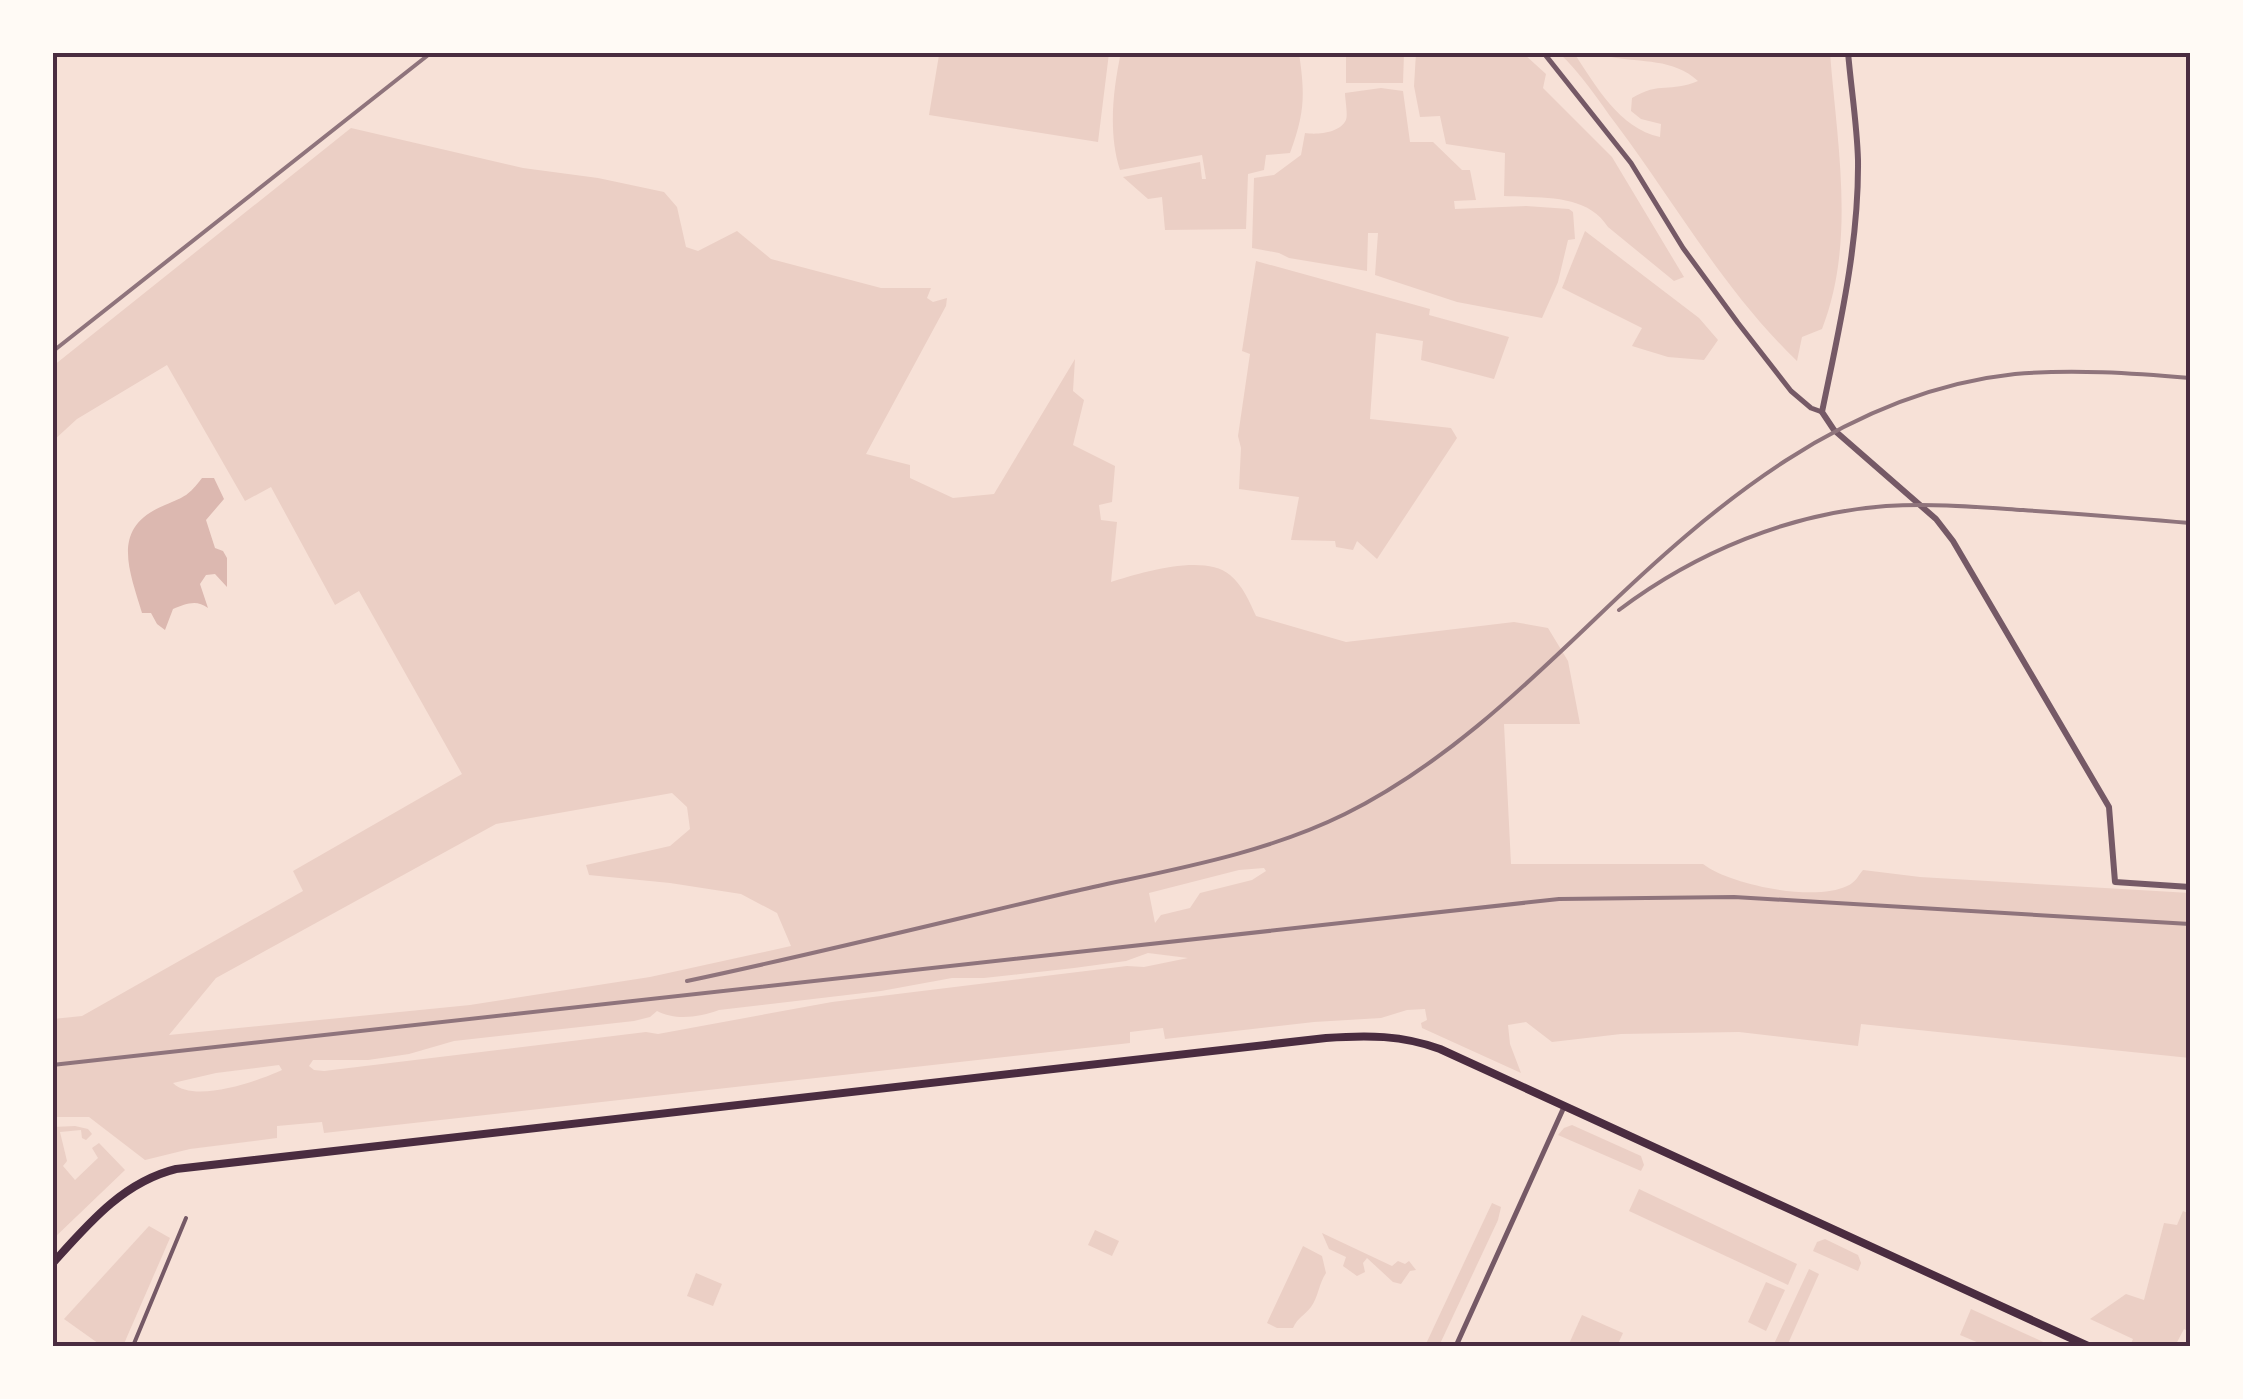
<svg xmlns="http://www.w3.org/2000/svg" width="2243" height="1399" font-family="Roboto,sans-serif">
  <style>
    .green { fill: #ebcfc5; fill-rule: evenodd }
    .water { fill: #dcb8b0 }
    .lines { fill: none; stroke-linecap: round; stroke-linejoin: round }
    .pedestrian { stroke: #755966; stroke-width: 4 }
    .minor { stroke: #755966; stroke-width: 5 }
    .tertiary { stroke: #755966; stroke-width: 6 }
    .secondary { stroke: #4a2c40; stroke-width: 8 }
    .rail { stroke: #8f747c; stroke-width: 4 }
    .neatline { fill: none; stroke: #4a2c40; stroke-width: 4 }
  </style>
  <rect width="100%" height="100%" fill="#f7e1d7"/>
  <g class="green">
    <path d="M1121 52 1299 53C1305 95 1305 112 1290 153L1266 155 1264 170 1248 174 1246 229 1165 230 1162 197 1148 199 1123 177 1200 162 1202 179H1206L1202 155 1120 170C1108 133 1113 90 1121 52Z"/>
    <path d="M928 53H1109L1098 142 929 115 939 55Z"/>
    <path d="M1346 53H1404L1403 83H1346Z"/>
    <path d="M1416 53H1523L1546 74 1543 88 1612 157 1684 277 1674 281 1608 227C1587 193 1539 198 1504 196L1505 153 1446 144 1440 116 1420 117 1414 86Z"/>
    <path d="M1559 53H1574C1596 86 1619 128 1660 137L1661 124 1641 119 1631 111 1632 98C1660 81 1670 93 1698 81 1673 58 1642 63 1611 57L1612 53H1830C1837 144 1856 242 1822 329L1802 337 1797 361C1724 291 1676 204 1616 124 1598 100 1581 73 1559 53Z"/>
    <path d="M1381 88 1403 91 1410 142H1433L1462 170H1470L1476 200 1454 201 1455 209 1526 206 1569 209 1573 212 1575 239 1568 240 1558 282 1542 318 1457 302 1375 275 1378 233H1368L1367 271 1289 258 1279 253 1252 248 1254 178 1274 175 1301 155 1305 133C1317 135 1340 133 1346 120 1348 114 1345 99 1345 93Z"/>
    <path d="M351 128 523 168 598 178 664 192 677 207 686 247 698 251 737 231 771 259 881 288H931L927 298 933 302 947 298 946 306 866 454 910 465V478L953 498 994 494 1075 359 1073 391 1084 400 1073 445 1115 466 1112 502 1099 505 1101 520 1117 522 1111 582C1140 573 1204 553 1230 575 1243 586 1249 601 1256 616L1346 642 1514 622 1548 628 1568 661 1580 724H1504L1511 864H1703C1730 885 1815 902 1847 886 1855 883 1858 876 1863 870L1920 877 2190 893V1058L1861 1024 1858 1046 1739 1032 1621 1034 1552 1042 1526 1022 1508 1025 1510 1044 1521 1073 1422 1028 1421 1023 1427 1020 1425 1009 1407 1010 1381 1018 1314 1022 1165 1039 1163 1028 1130 1032V1043L324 1133 322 1122 277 1126V1138L190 1149 145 1160 89 1117H53V1019L82 1016 303 891 293 871 462 774 359 591 335 605 271 487 245 501 167 365 77 419 53 441V366ZM672 793 687 807 690 829 670 846 586 865 589 875 670 883 741 894 777 913 791 946 650 977 470 1005 169 1035 216 978 496 824ZM1264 868 1266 871 1252 880 1200 893 1190 908 1161 915 1155 923 1149 893 1239 870ZM1148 953 1188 958 1144 967 1127 966 832 1002 658 1034 646 1032 324 1071 314 1070 309 1066 313 1060H368L409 1054 454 1041 634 1021 650 1017 657 1011C676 1021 700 1017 719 1010L881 991 952 978H984L1074 968 1126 961ZM279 1065 282 1070C258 1081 194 1104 173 1083L216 1073Z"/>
    <path d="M1585 231 1699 318 1718 340 1704 360 1668 357 1632 346 1642 328 1562 288Z"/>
    <path d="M1256 261 1430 309 1429 315 1509 337 1494 379 1421 360 1423 341 1376 333 1370 419 1451 428 1457 438 1377 559 1357 541 1353 550 1336 547 1335 541 1291 540 1299 497 1239 489 1241 448 1238 436 1250 354 1242 351Z"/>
    <path d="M1572 1125 1641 1156 1644 1165 1641 1171 1558 1135 1564 1128Z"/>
    <path d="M75 1126 88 1129 92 1134 86 1140 82 1138 81 1130 60 1132 67 1161 63 1166 75 1180 98 1158 92 1148 99 1143 125 1170 53 1239V1127Z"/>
    <path d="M1639 1189 1797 1264 1788 1285 1629 1211Z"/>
    <path d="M1492 1203 1501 1207 1498 1220 1439 1346H1425Z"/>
    <path d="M2183 1211 2190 1214V1332L2184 1329 2175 1346H2130L2133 1339 2090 1319 2126 1294 2144 1300 2164 1223 2177 1225Z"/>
    <path d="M149 1226 170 1238 123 1346H102L64 1319Z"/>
    <path d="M1095 1230 1119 1241 1112 1256 1088 1245Z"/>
    <path d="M1322 1233 1392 1266 1398 1261 1405 1264 1409 1261 1416 1270 1410 1271 1401 1284 1393 1282 1367 1258 1363 1263 1365 1272 1357 1276 1343 1266 1346 1257 1329 1249Z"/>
    <path d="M1825 1239 1858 1255 1861 1263 1858 1271 1813 1251 1817 1242Z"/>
    <path d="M1303 1246 1322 1256 1326 1273C1319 1283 1318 1298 1311 1307 1304 1316 1298 1317 1293 1328H1277L1267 1323Z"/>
    <path d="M1809 1269 1819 1274 1787 1346H1773Z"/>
    <path d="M696 1273 722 1284 713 1306 687 1296Z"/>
    <path d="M1766 1282 1785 1290 1766 1331 1748 1322Z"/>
    <path d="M1971 1309 2052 1346H1986L1960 1335Z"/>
    <path d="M1582 1315 1623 1333 1617 1346H1568Z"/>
  </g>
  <path class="water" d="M202 478H214L224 499 206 520 215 548 223 551 227 558V587L215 574 206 575 200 584 208 608C196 599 186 604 173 609L165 630 157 624 151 613H142C129 569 110 527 165 505 186 496 188 496 202 478Z"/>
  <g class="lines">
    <path class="pedestrian" d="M133 1346 186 1218"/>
    <g class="minor">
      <path d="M1543 52 1631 163 1683 248 1738 323 1791 391 1811 408 1822 412"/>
      <path d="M1456 1346 1564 1107"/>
    </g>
    <path class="tertiary" d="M1848 52C1851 88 1857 124 1858 160 1859 245 1839 329 1822 412L1834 430 1936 519 1953 541 2109 807 2115 882 2190 887"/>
    <path class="secondary" d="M52 1264C88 1224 123 1182 176 1169L1326 1038C1367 1035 1402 1035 1440 1049L2088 1346"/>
    <g class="rail">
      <path d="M52 352 432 52"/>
      <path d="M1619 610C1696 552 1790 513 1886 506 1932 503 1978 507 2023 510 2079 514 2135 518 2190 523"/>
      <path d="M687 981C815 954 943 922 1071 892 1163 871 1260 856 1345 814 1440 767 1520 691 1595 619 1713 505 1846 392 2015 374 2072 369 2133 373 2190 378"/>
      <path d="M52 1065 1559 899 1734 897 2190 924"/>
    </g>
  </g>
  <rect width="2243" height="1399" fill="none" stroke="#fffaf5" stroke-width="110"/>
  <rect x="55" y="55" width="2133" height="1289" class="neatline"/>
</svg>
